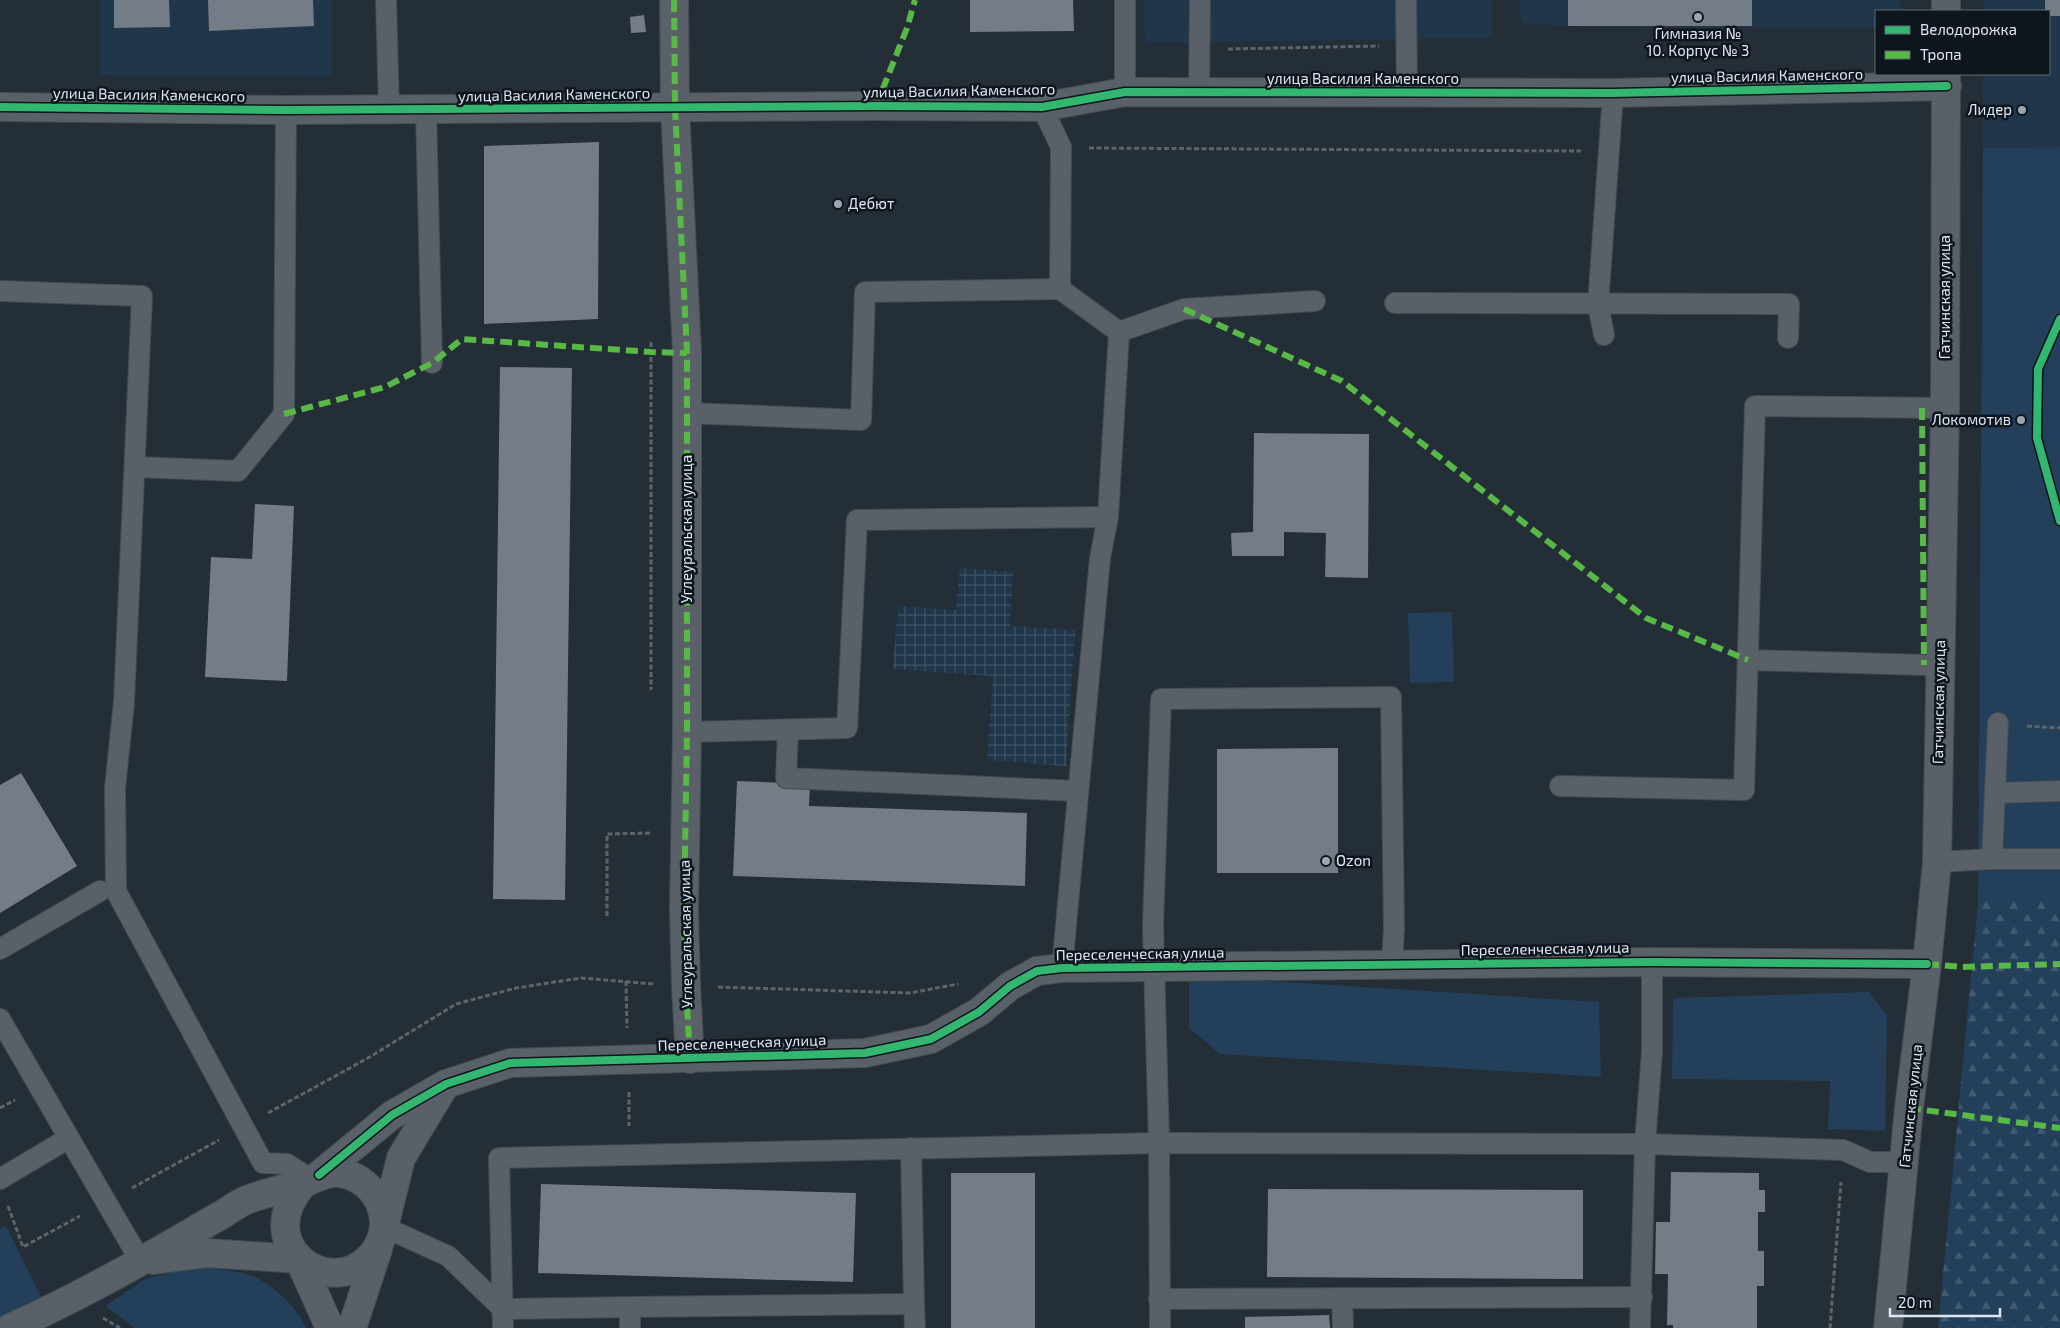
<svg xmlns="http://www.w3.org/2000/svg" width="2060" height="1328" font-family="'Exo 2',sans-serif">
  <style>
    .built { fill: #20364a }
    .industrial { fill: url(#industrial-grid) }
    .grass { fill: #233f5a }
    .forest { fill: url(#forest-firs) }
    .building { fill: #747c85 }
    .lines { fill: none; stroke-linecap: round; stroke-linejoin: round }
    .service-casing { stroke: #434c55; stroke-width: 22 }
    .minor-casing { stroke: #434c55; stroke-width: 30 }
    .path { stroke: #5d646a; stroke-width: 3; stroke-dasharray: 5 2.5; stroke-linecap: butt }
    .service { stroke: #596067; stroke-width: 20 }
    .minor { stroke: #596067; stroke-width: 28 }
    .quiet { stroke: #58b947; stroke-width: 6; stroke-dasharray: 12 6; stroke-linecap: butt }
    .cycleway-casing { stroke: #0d151d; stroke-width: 11 }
    .cycleway { stroke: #33b770; stroke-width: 8 }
    .poi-dot { fill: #9ca6b1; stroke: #0d151d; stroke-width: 2 }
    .labels { text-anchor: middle; stroke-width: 5; stroke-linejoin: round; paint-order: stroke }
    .poi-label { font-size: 15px; fill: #dce7f3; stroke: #0d151d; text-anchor: end }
    .street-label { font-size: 15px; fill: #dce7f3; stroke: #0d151d }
  </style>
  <defs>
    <pattern id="industrial-grid" width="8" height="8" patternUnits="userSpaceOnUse" patternTransform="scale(1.25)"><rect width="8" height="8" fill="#20364a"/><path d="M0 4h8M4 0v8" fill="none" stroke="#405365"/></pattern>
    <pattern id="forest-firs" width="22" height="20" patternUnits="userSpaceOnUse" patternTransform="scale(1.25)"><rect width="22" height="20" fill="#233f5a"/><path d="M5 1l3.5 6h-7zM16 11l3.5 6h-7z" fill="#425b72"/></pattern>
  </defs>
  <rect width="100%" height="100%" fill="#242e37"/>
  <g class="built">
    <path d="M100 0H332V77L99 75Z"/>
    <path d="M1143 0H1492V38L1145 43Z"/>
    <path d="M1520 0H1900L1901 11H1876V28L1568 26 1521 23Z"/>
    <path d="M1984 0H2060V147L1983 148V74H2049V11H1984Z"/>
  </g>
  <path class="industrial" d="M960 568 1013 572 1010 626 1075 630 1066 766 987 760 993 676 893 669 898 606 956 610Z"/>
  <g class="grass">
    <path d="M2060 147V901H1978L1983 148Z"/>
    <path d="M1452 612 1454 682 1410 683 1408 613Z"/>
    <path d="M1189 976 1599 1002 1601 1077 1220 1054 1189 1028Z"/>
    <path d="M1869 992 1887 1015 1885 1131 1828 1129 1830 1081 1672 1079 1673 998Z"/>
    <path d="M6 1226 42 1299 0 1318V1229Z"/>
    <path d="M195 1267C212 1268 242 1271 257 1278 276 1288 298 1308 306 1328H135L105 1306 145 1279Z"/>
  </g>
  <path class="forest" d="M1978 901H2060V1328H1938Z"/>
  <g class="building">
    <path d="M114 0H169L170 27 114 28Z"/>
    <path d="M208 0H313L314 26 209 31Z"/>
    <path d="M970 0H1073L1074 31 970 32Z"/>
    <rect x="1568" y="0" width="184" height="26"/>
    <path d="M2045 0H2060V16H2049V11H2045Z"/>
    <path d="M644 15 646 32 631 33 630 17Z"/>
    <path d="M599 142 598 319 484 324V146Z"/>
    <path d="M500 367 572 368 565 900 493 899Z"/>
    <path d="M1254 433 1369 434 1368 578 1325 577 1326 533 1284 532V556H1232L1231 533 1253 532Z"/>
    <path d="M255 504 294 506 287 681 205 677 211 557 252 559Z"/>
    <path d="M1338 748V873H1217V749Z"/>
    <path d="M21 773 77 866 0 913V785Z"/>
    <path d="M737 781 810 784 809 806 1027 813 1025 886 733 876Z"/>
    <path d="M1671 1172 1759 1173V1190H1765V1212H1758V1251H1764V1286H1757V1328H1673V1325H1667L1668 1274H1655L1656 1222H1670Z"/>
    <rect x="951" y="1173" width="84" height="155"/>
    <path d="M541 1184 856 1193 853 1282 538 1273Z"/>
    <path d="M1268 1189 1583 1190V1279L1267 1277Z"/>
    <path d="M1329 1315 1330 1328H1245V1317Z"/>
  </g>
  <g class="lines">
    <defs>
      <g id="service">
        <path d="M386 0 389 109"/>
        <path d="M1125 0V92"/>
        <path d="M1406 0 1407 93"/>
        <path d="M1199 92 1200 0"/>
        <path d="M1042 107 1061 147 1060 289 1119 332 1108 517 1100 558 1062 968"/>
        <path d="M426 109 432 363"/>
        <path d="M0 291 142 296 124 702 115 788 116 891 263 1163 287 1164 311 1179"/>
        <path d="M1395 303 1789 304 1788 338"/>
        <path d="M1119 332 1184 309 1315 301"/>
        <path d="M1604 335 1598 305 1613 93"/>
        <path d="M687 413 861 420 865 292 1060 289"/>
        <path d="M135 467 238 471 284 414 286 110"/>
        <path d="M1748 660 1924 665 1939 668"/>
        <path d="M788 730 786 778 1078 791"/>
        <path d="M687 732 847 728 857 520 1108 517"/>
        <path d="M1560 786 1744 790 1755 406 1945 408"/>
        <path d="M1995 793 2060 791"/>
        <path d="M1992 859 1998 723"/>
        <path d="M1937 862 1992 859H2060"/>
        <path d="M0 949 100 891"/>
        <path d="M0 1019 141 1262"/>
        <path d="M911 1148 914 1304"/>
        <path d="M0 1179 69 1138"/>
        <path d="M384 1227 448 1256 503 1309 630 1307"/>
        <path d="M1342 1298 1343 1328"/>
        <path d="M1159 1299 1642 1297"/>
        <path d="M503 1328 499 1158 1159 1143 1645 1144 1843 1150 1870 1162H1904"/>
        <path d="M630 1328V1307L914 1304 915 1328"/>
        <path d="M1160 1328 1159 1143 1153 925 1161 699 1391 697 1394 929 1392 965"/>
        <path d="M1640 1328 1645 1144 1652 1051V962"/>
      </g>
      <g id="minor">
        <path d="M674 0 675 108 687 353V732L684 910 686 986 690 1059"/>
        <path d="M1946 0V11"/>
        <path d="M0 107 286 110 876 106 1042 107 1125 92 1613 93 1947 86"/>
        <path d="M319 1175 392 1115 446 1084 510 1063 865 1053 931 1039 979 1012 1010 986 1037 971 1062 968 1652 962 1927 964"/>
        <path d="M385 1223 401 1158 445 1085"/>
        <path d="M152 1260 207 1253 299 1259 330 1328"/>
        <path d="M10 1328C63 1304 114 1277 164 1248 184 1237 203 1225 223 1214 231 1209 240 1202 249 1199 266 1193 283 1189 300 1184 312 1181 322 1173 336 1173 357 1173 377 1190 382 1210 387 1226 382 1244 371 1256 328 1303 249 1243 304 1183"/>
        <path d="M352 1328 378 1249"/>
        <path d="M1888 1328 1909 1108 1927 964 1937 862 1945 408 1946 74"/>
      </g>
    </defs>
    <use href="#service" class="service-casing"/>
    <use href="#minor" class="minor-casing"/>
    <g class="path">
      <path d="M1228 49 1379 46"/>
      <path d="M1089 148 1581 151"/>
      <path d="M651 342V690"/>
      <path d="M2027 726 2060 728"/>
      <path d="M607 916V834L652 833"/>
      <path d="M626 981 627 1028"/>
      <path d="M718 987 910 993 958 984"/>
      <path d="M629 1092V1126"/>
      <path d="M0 1108 15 1100"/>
      <path d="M268 1113 368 1058 456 1004 516 988 581 978 654 984"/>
      <path d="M132 1188 219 1140"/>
      <path d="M8 1206 23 1247 80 1216"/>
      <path d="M103 1318 120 1328"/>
      <path d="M1830 1328 1841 1182"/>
    </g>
    <use href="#service" class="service"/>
    <use href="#minor" class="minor"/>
    <g class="quiet">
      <path d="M674 0 675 108 687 353V732L684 910 686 986 690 1059"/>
      <path d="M876 106 907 28 915 0"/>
      <path d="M1184 309 1342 381 1646 618 1748 660"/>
      <path d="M1922 408 1924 665"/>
      <path d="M284 414 385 387 432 363 462 339 651 352 687 353"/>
      <path d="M1927 964 1962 967 2060 964"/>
      <path d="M1909 1108 2060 1128"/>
    </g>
    <defs>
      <g id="cycleway">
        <path d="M0 107 286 110 876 106 1042 107 1125 92 1613 93 1947 86"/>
        <path d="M2060 319 2038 369 2037 438 2060 521"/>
        <path d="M319 1175 392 1115 446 1084 510 1063 865 1053 931 1039 979 1012 1010 986 1037 971 1062 968 1652 962 1927 964"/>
      </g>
    </defs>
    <use href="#cycleway" class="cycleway-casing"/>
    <use href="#cycleway" class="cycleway"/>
  </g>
  <g class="poi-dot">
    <circle cx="1698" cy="17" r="5"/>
    <circle cx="2022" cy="110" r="5"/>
    <circle cx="838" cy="204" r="5"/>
    <circle cx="2021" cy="420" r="5"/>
    <circle cx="1326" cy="861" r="5"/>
  </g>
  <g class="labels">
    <g class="poi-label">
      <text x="1698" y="39" text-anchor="middle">Гимназия №<tspan x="1698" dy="17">10. Корпус № 3</tspan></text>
      <text x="2012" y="115">Лидер</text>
      <text x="848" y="209" text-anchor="start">Дебют</text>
      <text x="2011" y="425">Локомотив</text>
      <text x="1336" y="866" text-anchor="start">Ozon</text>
    </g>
    <g class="street-label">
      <text transform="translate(1767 76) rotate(-1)" y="5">улица Василия Каменского</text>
      <text x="1363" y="84">улица Василия Каменского</text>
      <text transform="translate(959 91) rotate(-1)" y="5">улица Василия Каменского</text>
      <text transform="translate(149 95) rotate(1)" y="5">улица Василия Каменского</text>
      <text transform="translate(554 95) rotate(-1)" y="5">улица Василия Каменского</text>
      <text transform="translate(1945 297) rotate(-90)" y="5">Гатчинская улица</text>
      <text transform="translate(687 529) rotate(-90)" y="5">Углеуральская улица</text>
      <text transform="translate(1939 702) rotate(-89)" y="5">Гатчинская улица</text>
      <text transform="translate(686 934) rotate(-91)" y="5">Углеуральская улица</text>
      <text transform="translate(1545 949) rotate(-1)" y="5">Переселенческая улица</text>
      <text transform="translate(1140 954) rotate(-1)" y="5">Переселенческая улица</text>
      <text transform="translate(742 1043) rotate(-2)" y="5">Переселенческая улица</text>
      <text transform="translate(1911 1106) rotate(-84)" y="5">Гатчинская улица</text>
    </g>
  </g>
  <rect x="1875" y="10" width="175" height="65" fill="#0d151d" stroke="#606973"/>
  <rect x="1885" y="26" width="25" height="8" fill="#33b770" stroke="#606973"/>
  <text x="1920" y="35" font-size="15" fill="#dce7f3">Велодорожка</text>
  <rect x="1885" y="51" width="25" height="8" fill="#58b947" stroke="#606973"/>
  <text x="1920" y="60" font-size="15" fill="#dce7f3">Тропа</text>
  <path d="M1890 1308v8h110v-8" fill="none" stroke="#dce7f3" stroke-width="2.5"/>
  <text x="1898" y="1308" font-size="15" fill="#dce7f3" stroke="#0d151d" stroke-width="4" paint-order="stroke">20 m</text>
</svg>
